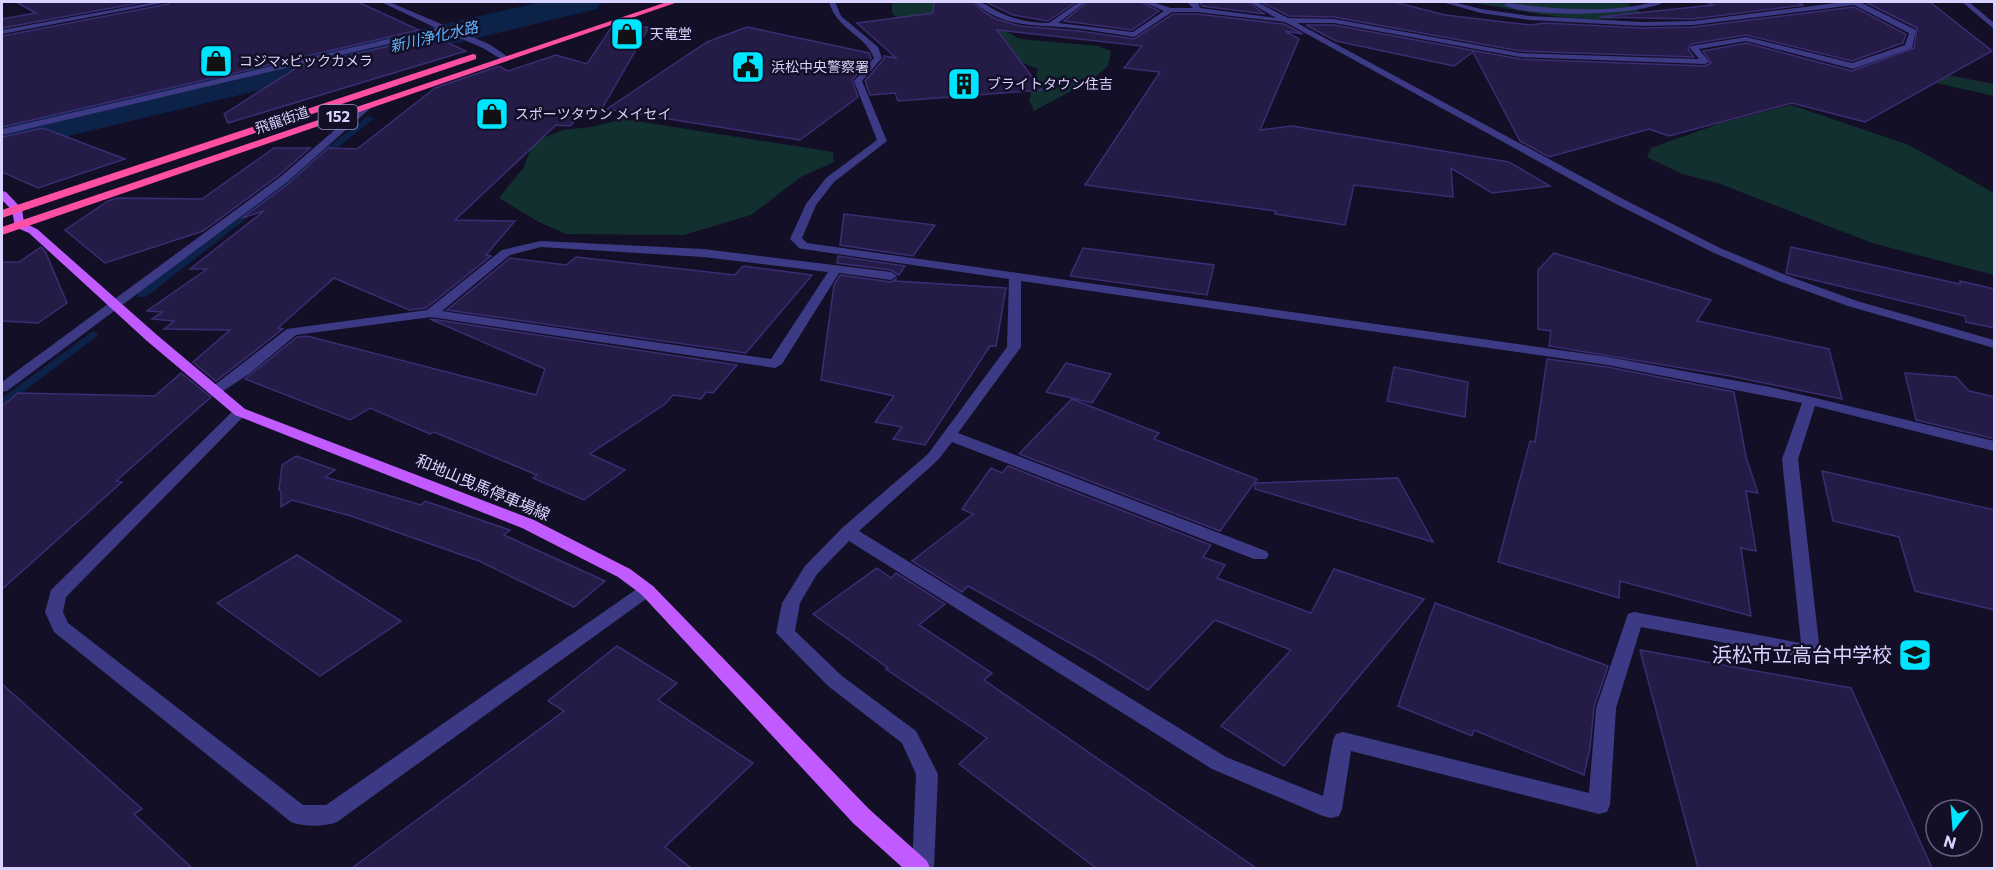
<svg xmlns="http://www.w3.org/2000/svg" width="1996" height="870" font-family="Commissioner,'Noto Sans JP',sans-serif">
  <style>
    .green { fill: #12302f }
    .lines { fill: none; stroke-linecap: round; stroke-linejoin: round }
    .stream { fill: #0c2248; fill-rule: evenodd }
    .river { fill: #0c2248; fill-rule: evenodd }
    .building { fill: #241b47; stroke: #3b2d73; stroke-width: 1.5 }
    .minor { fill: #3d3a85; fill-rule: evenodd }
    .major { fill: #c25bff; fill-rule: evenodd }
    .highway { fill: #ff4fa3; fill-rule: evenodd }
    .labels { text-anchor: middle; stroke-width: 5; stroke-linejoin: round; paint-order: stroke }
    .far-poi-label { font-size: 14px; fill: #d9d4ff; stroke: #130f26; text-anchor: start }
    .far-street-label { font-size: 14px; fill: #d9d4ff; stroke: #130f26 }
    .far-water-label { font-size: 15px; font-style: italic; fill: #62b6ff; stroke: #130f26 }
    .shield { fill: #130f26; stroke: #9e99be; stroke-width: 1.5 }
    .shield-label { font-size: 15px; font-weight: bold; fill: #d9d4ff }
    .street-label { font-size: 16px; fill: #d9d4ff; stroke: #130f26 }
    .near-poi-label { font-size: 20px; fill: #d9d4ff; stroke: #130f26; text-anchor: end }
  </style>
  <rect width="100%" height="100%" fill="#130f26"/>
  <g class="green">
    <path d="M892 2H954L1020 39 1098 46 1111 51 1108 66 1093 79 1034 111 1029 100 1038 69 997 52 904 25 892 13Z"/>
    <path d="M1468 2H1637L1627 4 1644 14C1588 28 1524 10 1468 2Z"/>
    <path d="M1942 74 1994 84V96L1932 82Z"/>
    <path d="M1791 105 1909 145 1994 193V275L1872 243 1718 183 1682 174 1647 157 1651 148 1721 123Z"/>
    <path d="M623 119 833 152 834 162 801 177 751 215 684 235 566 234 539 222 499 198 524 167 533 142 563 130 591 127Z"/>
  </g>
  <g class="lines">
    <g class="stream">
      <path d="M368 116 375 118 146 297H138V293Z"/>
      <path d="M93 331 98 334 97 336 6 405 2 406V398Z"/>
    </g>
    <path class="river" d="M541 2H602L597 9 2 152V124Z"/>
  </g>
  <g class="building">
    <path d="M16 2H145L2 28V19L36 13Z"/>
    <path d="M170 2H358L419 30 2 127V36L168 4Z"/>
    <path d="M934 2H972L984 12 996 19 1020 26 1080 31 1134 39 1173 14H1197L1284 24 1303 34 1285 31 1299 39 1260 130 1292 126 1509 162 1550 186 1492 193 1451 168 1453 197 1354 185 1345 225 1275 214 1276 211 1085 185 1160 72 1124 68 1142 46 997 30 1042 90 898 101 895 93 870 95 865 81 884 59V56L896 58 857 23 933 13Z"/>
    <path d="M986 2H985H1076L1048 21 1013 15Z"/>
    <path d="M1088 2H1141L1159 11 1132 30 1064 21Z"/>
    <path d="M1200 2H1247L1265 14 1202 6Z"/>
    <path d="M1261 2H1394L1445 15 1531 25 1545 23 1643 28 1693 27 1854 7 1906 34 1903 43 1852 61 1746 35 1691 44 1688 49 1694 57 1520 51 1334 17 1289 16Z"/>
    <path d="M1706 2H1796L1804 5 1693 19 1599 17 1713 5Z"/>
    <path d="M1885 2H1930L1992 51 1865 122 1792 103 1669 136 1649 129 1549 157 1520 141 1473 52 1454 66 1336 41 1306 25H1334L1520 59 1705 66 1711 63 1703 51 1746 43 1852 71 1914 48 1917 28 1867 3Z"/>
    <path d="M649 27 600 112 585 111 570 126 556 125 455 220 515 221 486 255 491 256 426 308 409 310 334 278 278 328 283 329 216 381 193 362 230 330 164 329 174 321 152 319 162 312 147 311 207 269H190L264 211 242 218 288 184 328 148 357 149 435 88 499 66 508 71 556 55 587 64 611 28Z"/>
    <path d="M747 27 869 53 871 58 852 80 858 97 800 140 607 109 707 42Z"/>
    <path d="M433 36 466 51 228 123 224 114 298 67Z"/>
    <path d="M43 128 125 159 38 188 2 172V137Z"/>
    <path d="M274 148H310L278 176 203 231 105 263 65 230 108 201 117 198 202 199Z"/>
    <path d="M844 214 935 225 913 256 840 245Z"/>
    <path d="M41 247 45 251 67 303 38 323 2 321V262H19Z"/>
    <path d="M1791 247 1960 284V281L1995 289V328L1966 322 1965 316 1789 274 1786 273Z"/>
    <path d="M1083 248 1214 265 1207 295 1070 276Z"/>
    <path d="M1554 253 1711 300 1697 321 1829 349 1842 399 1730 376 1549 346 1551 331 1538 329V270Z"/>
    <path d="M838 256 905 266 899 275 891 270 837 263Z"/>
    <path d="M576 257 735 275 743 266 812 275 746 353 447 310 510 258 566 265Z"/>
    <path d="M840 275 891 282 896 279 895 281 1006 288 996 346H990L925 445 893 439 902 427 875 422 894 396 821 380 834 285Z"/>
    <path d="M430 319H431L737 365 713 393 706 392 701 399 673 395 665 404 590 454 625 470 584 500 533 478 537 475 434 432 430 434 370 408 350 420 245 379 297 337 307 336 536 395 545 369Z"/>
    <path d="M1547 359 1608 367 1734 392 1746 457 1758 493 1746 491 1756 551 1741 548 1751 616 1620 581 1619 598 1498 562 1530 441 1535 442Z"/>
    <path d="M1066 363 1111 374 1092 403 1046 392Z"/>
    <path d="M1394 367 1468 382 1465 417 1387 401Z"/>
    <path d="M181 373 211 397 116 481 122 482 2 589V406L18 393 155 396Z"/>
    <path d="M1905 373 1956 377 1969 391 1995 397V439L1916 420Z"/>
    <path d="M1072 399 1159 433 1154 439 1257 479 1220 531 1019 454Z"/>
    <path d="M296 456 335 470 325 477 421 505 425 501 510 530 504 535 605 581 574 607 479 561 351 516 292 500 281 507V491L279 490 282 465Z"/>
    <path d="M1008 466 1211 545 1203 557 1225 565 1217 578 1311 613 1334 569 1424 599 1284 766 1221 726 1291 650 1215 620 1148 690 1093 656 968 586 962 592 912 561 973 514 962 509 991 468 1002 473Z"/>
    <path d="M1822 471 1995 510V610L1915 591 1899 537 1833 521Z"/>
    <path d="M1398 478 1433 542 1255 489V483Z"/>
    <path d="M297 555 401 621 320 676 217 603Z"/>
    <path d="M877 568 891 578 896 573 945 604 919 625 992 673 984 680 1256 868H1096L959 764 987 738 886 669 888 668 813 614Z"/>
    <path d="M1435 603 1608 666 1594 707 1590 748 1584 775 1474 730 1472 736 1398 706Z"/>
    <path d="M617 646 677 683 658 700 753 763 665 847 691 868H352L564 711 548 701Z"/>
    <path d="M1640 650 1851 688 1932 868H1698Z"/>
    <path d="M2 684 142 809 134 814 192 868H2Z"/>
  </g>
  <g class="lines">
    <g class="minor">
      <path d="M155 2H168L2 34V30Z"/>
      <path d="M381 2H389L489 44 511 59 504 61 483 48 443 31 2 135V129L436 28Z"/>
      <path d="M829 2H835L841 16 878 47 882 58 862 81 887 141 834 182 816 205 802 238 807 243 1608 357 1770 387 1994 441V451L1815 406 1798 459 1820 652 1818 657 1811 659 1641 627 1616 708 1610 805 1607 812 1599 814 1351 751 1342 809 1339 816 1331 818 1323 816 1212 769 849 541 817 574 800 603 795 631 842 676 916 731 938 774 934 868H912L916 774 902 743 828 686 776 633 782 603 805 566 842 528 928 454 1007 347 1009 279 803 249 799 248 790 239 806 204 826 178 877 140 854 81 874 58C866 35 837 30 829 2ZM1021 281 1608 365 1802 403 1782 459 1801 643 1634 612 1628 614 1596 708 1589 793 1343 732 1336 734 1333 740 1323 796 1226 757 859 531 938 460 952 442 1254 559H1266L1269 555 1266 551 958 433 1021 347Z"/>
      <path d="M974 2C985 1 991 9 1001 13 1015 20 1033 23 1049 23L1079 2H1086L1058 23 1133 32 1164 11 1143 2H1152L1171 8H1193L1187 2H1198L1200 8 1276 18 1249 2H1257L1288 18 1334 19 1520 53 1699 59 1690 48 1691 46 1746 37 1852 63 1905 45 1909 33 1854 5 1693 25 1643 26 1530 20 1481 13 1442 2H1453L1481 9 1530 16 1643 22 1693 21 1844 2H1860L1916 30 1912 48 1853 69 1746 41 1699 49 1709 62 1705 64 1520 57 1334 23H1297L1623 199 1720 248 1788 276 1857 301 1994 340V348L1848 306 1779 281 1712 252 1616 204 1285 22 1197 12H1172L1134 37C1114 34 1093 30 1073 28 1036 24 1004 29 974 2Z"/>
      <path d="M1654 2H1664C1641 16 1526 18 1504 5L1508 3C1556 9 1606 14 1654 2Z"/>
      <path d="M1962 2H1969L1994 23V29Z"/>
      <path d="M365 104 373 106 287 182 7 391 2 392V382L279 178Z"/>
      <path d="M541 241 703 249 891 272 897 276 891 280 839 273 782 364 775 368 431 317 296 335 249 374 220 393H210L208 390 287 329 427 310 502 250ZM541 247 703 257 828 272 771 359 442 311 510 255Z"/>
      <path d="M240 408 247 412 245 415 66 597 63 612 68 623 303 805H326L641 586 647 584 653 586 656 590 653 594 337 822C323 827 305 827 291 822L54 632 45 612 51 590 235 409Z"/>
    </g>
    <path class="major" d="M2 191 6 192 22 209 24 223 37 229 157 335 245 409 534 520 630 569 653 586 869 809 927 861 930 868H903L853 823 641 594 618 577 522 528 235 415 147 341 29 233 15 227 12 210 2 200Z"/>
    <g class="highway">
      <path d="M667 2H678L2 235V227Z"/>
      <path d="M473 54 476 55V59L2 218V210Z"/>
    </g>
  </g>
  <defs>
    <symbol id="shop-square" viewBox="-11 -11 22 22"><rect x="-9" y="-9" width="18" height="18" rx="4" fill="#00e5ff" stroke="#130f26"/><path d="M-5-2.5h2.3a2.7 3.5 0 0 1 5.4 0H5L5.5 6h-11ZM-1.5-2.5h3a1.5 2.3 0 0 0-3 0Z" fill="#111"/></symbol>
    <symbol id="civic-square" viewBox="-11 -11 22 22"><rect x="-9" y="-9" width="18" height="18" rx="4" fill="#00e5ff" stroke="#130f26"/><path d="M-.6-6.5H3V-4.5H.6V-3L4-1V1h2V6H-6V1h2V-1L-.6-3ZM-1.2 2.5V6h2.4V2.5Z" fill="#111"/></symbol>
    <symbol id="building-square" viewBox="-11 -11 22 22"><rect x="-9" y="-9" width="18" height="18" rx="4" fill="#00e5ff" stroke="#130f26"/><path d="M-4-6H4V6H1V3H-1V6H-4ZM-2.5-4.3h1.7v1.8h-1.7ZM.8-4.3h1.7v1.8H.8ZM-2.5-1h1.7V.8h-1.7ZM.8-1h1.7V.8H.8Z" fill="#111"/></symbol>
    <symbol id="school-square" viewBox="-11 -11 22 22"><rect x="-9" y="-9" width="18" height="18" rx="4" fill="#00e5ff" stroke="#130f26"/><path d="M0-5L7-2L0 1L-7-2ZM-4 1L0 2.5L4 1V4Q0 6-4 4Z" fill="#111"/></symbol>
  </defs>
  <g fill-rule="evenodd">
    <use href="#shop-square" x="608" y="15" width="38" height="38"/>
    <use href="#shop-square" x="197" y="42" width="38" height="38"/>
    <use href="#civic-square" x="729" y="48" width="38" height="38"/>
    <use href="#building-square" x="945" y="65" width="38" height="38"/>
    <use href="#shop-square" x="473" y="95" width="38" height="38"/>
    <use href="#school-square" x="1896" y="636" width="38" height="38"/>
  </g>
  <g class="labels">
    <g class="far-poi-label">
      <text x="650" y="39">天竜堂</text>
      <text x="239" y="66">コジマ×ビックカメラ</text>
      <text x="771" y="72">浜松中央警察署</text>
      <text x="987" y="89">ブライトタウン住吉</text>
      <text x="515" y="119">スポーツタウン メイセイ</text>
    </g>
    <g class="far-street-label">
      <text transform="translate(282 120) rotate(-19)" y="5">飛龍街道</text>
    </g>
    <g class="far-water-label">
      <text transform="translate(434 37) rotate(-13)" y="5">新川浄化水路</text>
    </g>
    <rect class="shield" x="318.5" y="105" width="39" height="24" rx="4.5"/>
    <g class="shield-label">
      <text x="338" y="122">152</text>
    </g>
    <g class="street-label">
      <text transform="translate(483 487) rotate(23)" y="6">和地山曳馬停車場線</text>
    </g>
    <g class="near-poi-label">
      <text x="1892" y="662">浜松市立高台中学校</text>
    </g>
  </g>
  <rect width="1996" height="870" fill="none" stroke="#d9d4ff" stroke-width="6"/>
  <g transform="translate(1954 828) rotate(196)"><circle r="28" fill="#130f26" stroke="#625e7d" stroke-width="1.5"/>
  <path d="M0-4.5L10 22L0 15L-10 22Z" fill="#00e5ff"/>
  <text y="-9" font-size="16" font-weight="bold" text-anchor="middle" fill="#d9d4ff">N</text>
  </g>
</svg>
